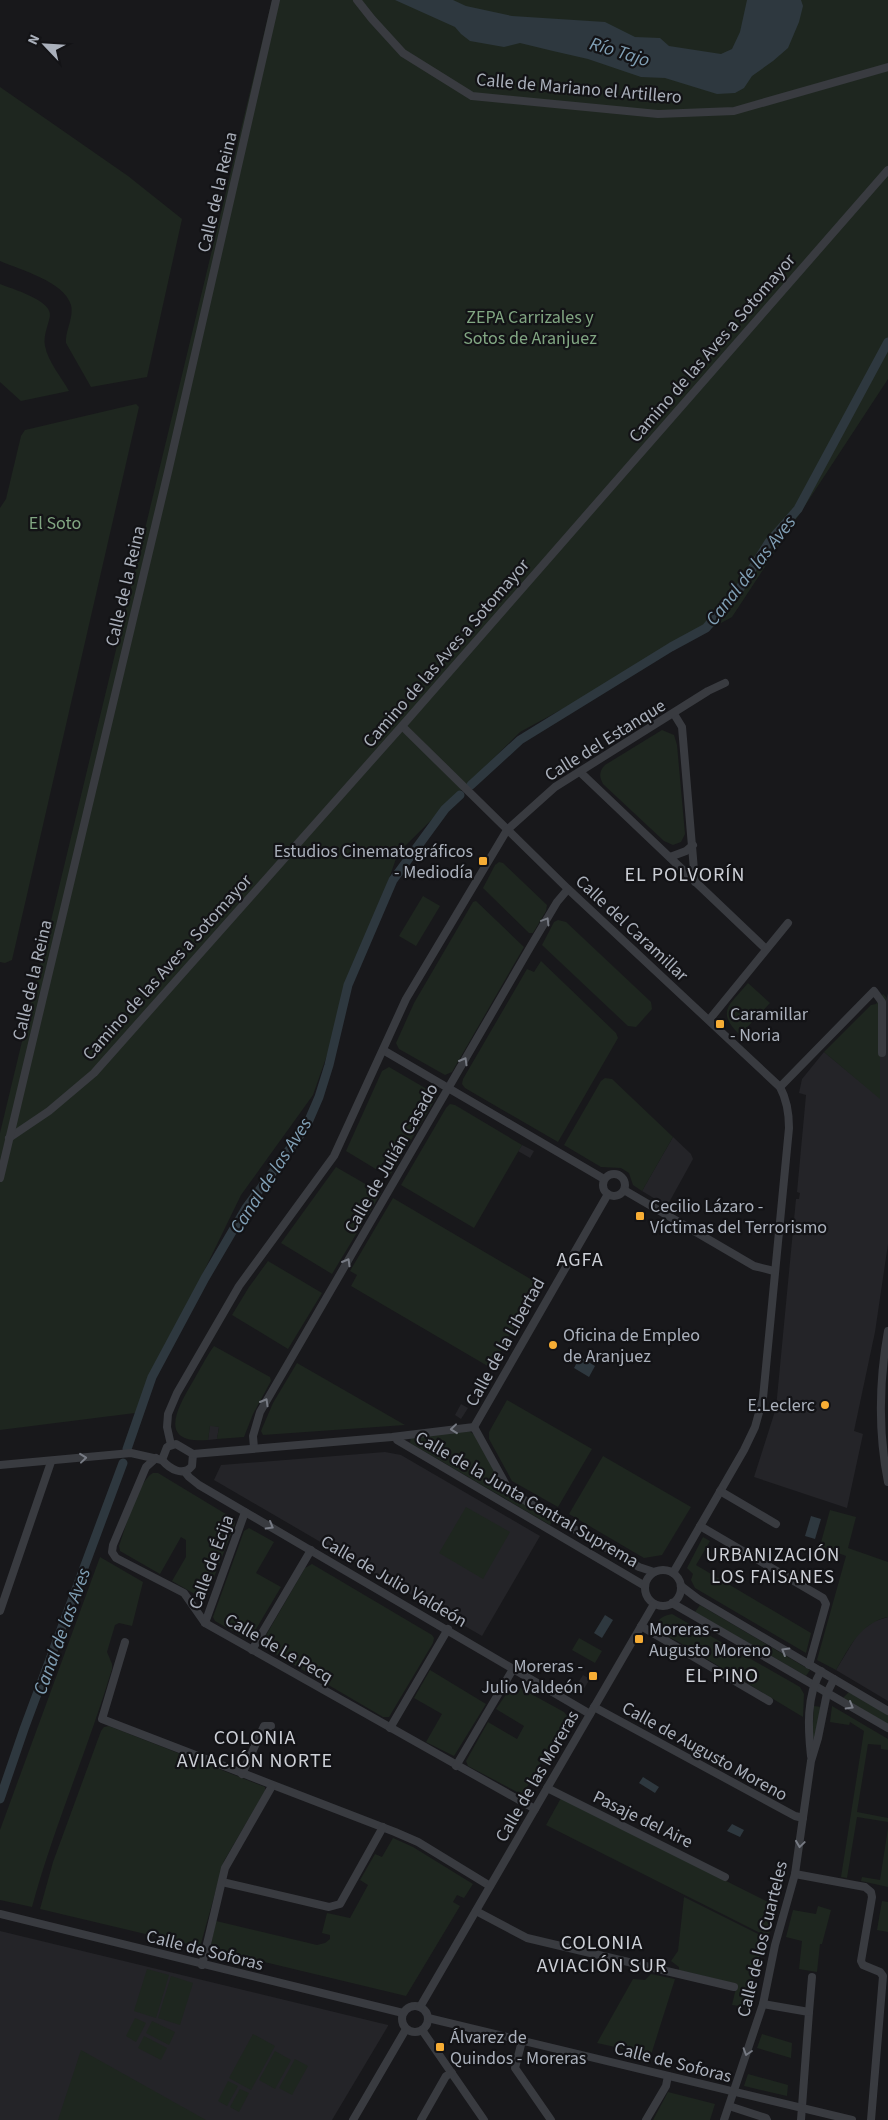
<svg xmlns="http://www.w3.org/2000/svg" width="888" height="2120" font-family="'Source Sans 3',sans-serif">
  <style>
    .built { fill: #242428 }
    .green { fill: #1e261f }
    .water { fill: #2e383f }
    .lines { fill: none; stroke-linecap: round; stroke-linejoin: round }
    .canal { stroke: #2e383f; stroke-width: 9 }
    .street { stroke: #393b40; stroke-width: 8 }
    .oneway { stroke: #777b84 }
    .poi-dot { fill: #f7ad34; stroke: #131316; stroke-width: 2 }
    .labels { text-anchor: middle; stroke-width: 4.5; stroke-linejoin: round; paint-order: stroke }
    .street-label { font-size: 18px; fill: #aab0bb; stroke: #131316 }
    .park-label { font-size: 18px; fill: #81a682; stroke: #131316 }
    .poi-label { font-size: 18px; fill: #aab0bb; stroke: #131316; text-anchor: start }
    .water-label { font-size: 19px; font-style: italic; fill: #81a0b6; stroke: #131316 }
    .neighbourhood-label { font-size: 19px; letter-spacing: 1px; fill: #cccfd6; stroke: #131316 }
    .quarter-label { font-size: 20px; letter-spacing: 1px; fill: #cccfd6; stroke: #131316 }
  </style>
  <rect width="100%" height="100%" fill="#18181b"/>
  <g class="built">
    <path d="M888 993V1244L875 1332 854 1431 863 1434 847 1508 754 1477 776 1408 796 1199H799L800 1193 797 1192 806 1095 799 1093 802 1079 824 1052 880 1098V1056H885V1003Z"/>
    <path d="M673 1137 691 1154 693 1159 667 1206 642 1191Z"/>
    <path d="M522 1145 534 1151 530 1158 518 1151Z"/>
    <path d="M461 1404 468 1408 461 1419 455 1415Z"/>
    <path d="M210 1425 219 1427 217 1439 208 1440Z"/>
    <path d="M385 1452 401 1455 540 1536 482 1636 214 1480 221 1465Z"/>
    <path d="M888 1617V1701L836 1670 859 1632 875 1621Z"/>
    <path d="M583 1675 590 1679 583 1690 576 1686Z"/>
    <path d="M0 1931 388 2025V2026L332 2120H0Z"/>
  </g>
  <g class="green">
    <path d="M272 0H888V379L732 617 520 732 398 853 313 1095 241 1195 135 1413 0 1430V1133Z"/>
    <path d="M0 87 128 176 182 219 147 377 91 387 66 343C65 331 74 318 71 305 64 281 20 270 0 261Z"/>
    <path d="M0 284C12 289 52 300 50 316 48 326 43 336 45 346 48 362 62 378 69 391L21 401 0 382Z"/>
    <path d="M136 404 139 407 12 960 5 963 0 962V508L6 499 21 436 25 430Z"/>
    <path d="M662 730 674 735 677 745 685 834 681 842 673 845 664 841 603 784C599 777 599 771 605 765Z"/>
    <path d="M499 862 503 863 547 905 546 911 533 933H529L483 888 495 865Z"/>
    <path d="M423 896 440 906 416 946 399 936Z"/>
    <path d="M476 901 524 947 452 1072 445 1075 399 1049 396 1043 414 1003 473 902Z"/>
    <path d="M558 920 566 922 651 1002 652 1009 636 1027 628 1026 542 945 554 922Z"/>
    <path d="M541 961 616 1033 618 1038 558 1142 465 1088 462 1084 463 1079 527 969 534 972Z"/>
    <path d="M748 983 770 1003 740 1035C715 1011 730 1005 748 983Z"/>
    <path d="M883 994 886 997 885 1056 880 1057V1099L824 1052 871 1005 876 1004Z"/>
    <path d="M389 1067 432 1092 436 1098 389 1177 346 1151 382 1071Z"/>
    <path d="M605 1078 612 1079 673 1137 642 1191 633 1185 629 1173 621 1168 601 1167 564 1145 601 1081Z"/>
    <path d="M450 1104 455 1105 522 1145 474 1228 401 1185 446 1108Z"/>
    <path d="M336 1167 381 1193 332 1274 281 1243Z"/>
    <path d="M393 1198 539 1284 491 1368 351 1286 357 1275 350 1271Z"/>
    <path d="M268 1261 322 1293 288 1349 232 1315 249 1287Z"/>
    <path d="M214 1346 270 1377 271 1381 253 1414 244 1437 217 1439 219 1427 210 1426 208 1440C158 1444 176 1410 192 1383 199 1371 206 1357 214 1346Z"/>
    <path d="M297 1363 405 1425 263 1435 261 1431 273 1403Z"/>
    <path d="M507 1400 592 1449 558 1507 512 1481 489 1439V1432Z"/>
    <path d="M469 1431 475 1435 501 1483 553 1520 550 1525 410 1443 411 1437Z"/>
    <path d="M603 1456 691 1507 662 1555 644 1558 569 1514Z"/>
    <path d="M153 1473H158L234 1519 235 1524 205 1600 172 1581 186 1557V1540L181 1537 160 1574 120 1551 119 1546C125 1529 138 1481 153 1473Z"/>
    <path d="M466 1507 510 1532 483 1579 439 1553Z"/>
    <path d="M830 1510 856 1517 848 1548 888 1562V1617C860 1623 849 1648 836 1670L817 1660 846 1556 820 1546Z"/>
    <path d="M249 1528 274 1542 256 1573 281 1587 252 1636 247 1639 215 1621 213 1617 244 1531Z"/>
    <path d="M703 1537 710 1541 696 1565 811 1633 806 1653 695 1588 691 1580 693 1574 687 1568Z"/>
    <path d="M100 1557 143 1582 132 1626 119 1623 115 1625 107 1652 112 1664V1669C88 1749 54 1826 32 1907L0 1900V1830Z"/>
    <path d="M312 1564 432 1635 434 1638 433 1643 389 1717H383L262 1646V1642L305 1568Z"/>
    <path d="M700 1605 810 1670 806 1676 695 1612Z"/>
    <path d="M672 1614 800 1687 804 1694 803 1717 677 1641 657 1632 659 1628 655 1626C659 1618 663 1616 672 1614Z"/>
    <path d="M579 1638 602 1651 595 1663 572 1650Z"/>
    <path d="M430 1670 486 1704 454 1756 426 1742 442 1714 414 1698Z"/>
    <path d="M513 1684 564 1712 567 1716 529 1784 521 1794 468 1766 466 1761 488 1722 517 1739 524 1726 496 1709Z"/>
    <path d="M849 1692 888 1715V1724L843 1698Z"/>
    <path d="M814 1706 821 1707 815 1739 812 1737Z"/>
    <path d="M832 1706 888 1739V1750L881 1749V1745L868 1744 857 1812 888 1818V1822L857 1817 847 1878 841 1877 864 1731 850 1722 849 1725 830 1722Z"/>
    <path d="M109 1726 265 1787V1791L224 1861 200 1947 40 1909 53 1862 101 1731 104 1727Z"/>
    <path d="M561 1798 778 1907 768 1937 546 1825Z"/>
    <path d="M888 1828V1887L861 1881 862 1877 880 1880Z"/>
    <path d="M393 1838 413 1847 473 1884 464 1898 457 1895 453 1902 460 1906 406 1996 210 1949 216 1921 317 1945 325 1943 330 1939V1935L322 1933 327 1913 350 1918 368 1885 360 1880 375 1854 382 1857Z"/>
    <path d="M684 1897 764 1937 748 2007 732 2005 737 1984 679 1970V1967L671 1961 678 1951Z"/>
    <path d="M882 1901 888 1902V1932L877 1930Z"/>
    <path d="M818 1906 831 1910 822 1944H820L817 1972 799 1969 802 1941 786 1937 793 1910 816 1914Z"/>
    <path d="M147 1969 169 1975 156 2018 134 2011Z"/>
    <path d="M651 1974 675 1979 651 2055 597 2043 633 1979 645 1980Z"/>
    <path d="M171 1976 193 1983 180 2025 158 2018Z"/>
    <path d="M135 2018 146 2023 136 2042 126 2036Z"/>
    <path d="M152 2021 175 2032 169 2045 146 2033Z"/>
    <path d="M253 2034 275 2046 251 2090 229 2078Z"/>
    <path d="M762 2034 792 2043 791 2058 757 2048Z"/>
    <path d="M144 2036 167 2048 161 2060 138 2048Z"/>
    <path d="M81 2050 206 2120H58Z"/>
    <path d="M275 2051 291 2060 275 2089 259 2080Z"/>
    <path d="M295 2059 308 2066 292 2095 279 2088Z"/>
    <path d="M748 2074 788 2085 787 2096 744 2086Z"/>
    <path d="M228 2081 238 2086 227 2106 218 2101Z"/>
    <path d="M240 2089 249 2093 239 2112 230 2107Z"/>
    <path d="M668 2092 715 2104 710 2120H653Z"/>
  </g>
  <g class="water">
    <path d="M395 0H453L466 6 512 16 605 22 635 37 660 38 669 46 721 54 732 49 740 32 747 0H801L803 6 799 22 788 48 773 61 752 76 744 88 735 93 717 94 665 78 641 77 588 59 553 51 520 43 504 47 470 41 461 34 455 27Z"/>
    <path d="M580 1357 595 1366 589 1377 574 1368Z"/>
    <path d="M811 1516 821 1519 815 1539 805 1536Z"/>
    <path d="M605 1615 613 1620 602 1638 594 1633Z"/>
    <path d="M643 1777 659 1787 655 1793 639 1783Z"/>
    <path d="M732 1824 744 1830 740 1837 727 1831Z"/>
  </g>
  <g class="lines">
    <g class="canal">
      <path d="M471 785 520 740 671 647 706 628 740 588 769 542 798 509 888 342"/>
      <path d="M127 1449 152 1377 205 1278 246 1208 306 1127 319 1097 329 1065 348 985 393 880 445 809 460 795"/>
      <path d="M0 1799 24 1729 123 1463"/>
    </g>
    <g class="street">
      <path d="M357 0 372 19 403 53 472 96 658 114 734 111 888 67"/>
      <path d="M674 714 682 727 695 882"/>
      <path d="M402 726 568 889 780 1087C787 1100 789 1113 789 1128L763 1398 755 1427 744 1450 673 1573"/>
      <path d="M580 772 766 949"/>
      <path d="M670 857 686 851 693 845"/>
      <path d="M709 1020 788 923"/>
      <path d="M383 1050 604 1179"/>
      <path d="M780 1087 874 991 882 1002V1053"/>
      <path d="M9 1138 49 1111 94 1073 402 726 888 170"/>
      <circle cx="614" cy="1185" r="11"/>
      <path d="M0 1178 168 472 276 0"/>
      <path d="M624 1190 754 1266 774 1271"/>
      <path d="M888 1331C879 1381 878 1432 888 1482"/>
      <path d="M474 1427 608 1194"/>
      <path d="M397 1437V1440L645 1586"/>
      <path d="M176 1444 193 1454 192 1466C183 1477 170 1469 162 1460L167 1447Z"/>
      <path d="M171 1445 167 1427 168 1414 177 1393 239 1286 334 1156 406 999 507 830 555 787 708 691 725 683"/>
      <path d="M254 1448 253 1436 260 1412 532 944 557 902 568 889"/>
      <path d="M193 1454 392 1437 474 1427 506 1485 514 1494 639 1567 654 1572"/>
      <path d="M156 1458 146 1467 113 1545 112 1552 116 1558 184 1593 205 1623 535 1809"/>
      <path d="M0 1465 131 1453 162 1460"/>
      <path d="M185 1472 189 1477 199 1485 590 1714"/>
      <path d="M720 1491 776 1524"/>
      <path d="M700 1526 823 1598 826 1604 809 1665"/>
      <circle cx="663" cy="1588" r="18"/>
      <path d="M681 1586 698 1599 888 1711"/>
      <path d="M672 1603 888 1728"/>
      <path d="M0 1611 51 1462"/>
      <path d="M205 1623 245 1512"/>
      <path d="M641 1626 769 1701"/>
      <path d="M125 1642 102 1719 395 1832 418 1842 490 1886"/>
      <path d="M252 1650 311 1550"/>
      <path d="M594 1707 795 1816 803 1818"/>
      <path d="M390 1728 448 1629"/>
      <path d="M811 1756C808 1729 806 1696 821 1671"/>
      <path d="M456 1766 513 1669"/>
      <path d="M242 1774 264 1726H271"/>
      <path d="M547 1788 725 1877"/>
      <path d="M795 1874 865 1887 871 1892 872 1897 861 1961 863 1965 880 1972 883 1976 871 2120"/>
      <path d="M222 1882 329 1907 340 1904 383 1827"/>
      <path d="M476 1911 527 1938 734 1987"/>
      <path d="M0 1914 403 2013"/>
      <path d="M202 1965 225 1868 272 1786"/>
      <path d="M763 2004 809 2012 801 2120"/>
      <circle cx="415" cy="2019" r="13"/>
      <path d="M420 2007 654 1604"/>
      <path d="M809 2012 812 1977"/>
      <path d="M428 2018 852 2120"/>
      <path d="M422 2030 484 2120"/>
      <path d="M522 2041 515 2068 551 2120"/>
      <path d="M729 2106 766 2118 767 2120"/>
      <path d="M353 2120 406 2029"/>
      <path d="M421 2120 446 2076 452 2073"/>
      <path d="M646 2120 666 2086 668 2076"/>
      <path d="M724 2120 763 2004 775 1945 795 1874 811 1761 818 1738 827 1693 834 1679"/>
    </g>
  </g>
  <defs><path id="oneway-chevron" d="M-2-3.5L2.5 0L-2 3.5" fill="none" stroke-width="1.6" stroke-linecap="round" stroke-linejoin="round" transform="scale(1.25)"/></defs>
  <g class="oneway">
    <use href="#oneway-chevron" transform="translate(546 921) rotate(-59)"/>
    <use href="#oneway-chevron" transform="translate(464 1061) rotate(-60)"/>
    <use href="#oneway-chevron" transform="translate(347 1262) rotate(-60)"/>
    <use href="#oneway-chevron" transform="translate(265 1402) rotate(-60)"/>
    <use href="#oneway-chevron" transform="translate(454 1429) rotate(174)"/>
    <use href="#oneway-chevron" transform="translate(83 1458) rotate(-6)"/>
    <use href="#oneway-chevron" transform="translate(270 1526) rotate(30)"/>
    <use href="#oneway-chevron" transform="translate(785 1651) rotate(-149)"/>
    <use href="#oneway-chevron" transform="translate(850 1706) rotate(30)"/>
    <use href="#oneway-chevron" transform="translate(800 1844) rotate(98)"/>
    <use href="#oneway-chevron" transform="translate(747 2052) rotate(108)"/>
  </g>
  <g class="poi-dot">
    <rect x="478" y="856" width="10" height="10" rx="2.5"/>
    <rect x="715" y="1019" width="10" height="10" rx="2.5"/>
    <rect x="635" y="1211" width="10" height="10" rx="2.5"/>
    <circle cx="553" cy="1345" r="5"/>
    <circle cx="825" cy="1405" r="5"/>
    <rect x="634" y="1634" width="10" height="10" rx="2.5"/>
    <rect x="588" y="1671" width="10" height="10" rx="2.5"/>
    <rect x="435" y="2042" width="10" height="10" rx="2.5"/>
  </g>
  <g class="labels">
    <g class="street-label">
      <text transform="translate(579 88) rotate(5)" y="6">Calle de Mariano el Artillero</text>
      <text transform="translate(217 192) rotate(-77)" y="6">Calle de la Reina</text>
      <text transform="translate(712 348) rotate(-49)" y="6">Camino de las Aves a Sotomayor</text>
      <text transform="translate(125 586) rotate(-77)" y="6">Calle de la Reina</text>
      <text transform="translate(446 653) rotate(-49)" y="6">Camino de las Aves a Sotomayor</text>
      <text transform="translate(605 740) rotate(-32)" y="6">Calle del Estanque</text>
      <text transform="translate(632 928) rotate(43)" y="6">Calle del Caramillar</text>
      <text transform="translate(167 967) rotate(-48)" y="6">Camino de las Aves a Sotomayor</text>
      <text transform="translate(32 980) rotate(-77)" y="6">Calle de la Reina</text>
      <text transform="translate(391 1158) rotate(-60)" y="6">Calle de Julián Casado</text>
      <text transform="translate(505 1342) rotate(-61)" y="6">Calle de la Libertad</text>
      <text transform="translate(527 1499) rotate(30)" y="6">Calle de la Junta Central Suprema</text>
      <text transform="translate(211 1562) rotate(-70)" y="6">Calle de Écija</text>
      <text transform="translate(394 1581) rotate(30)" y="6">Calle de Julio Valdeón</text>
      <text transform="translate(279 1648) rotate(30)" y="6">Calle de Le Pecq</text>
      <text transform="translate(705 1751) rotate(29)" y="6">Calle de Augusto Moreno</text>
      <text transform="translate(537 1776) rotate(-60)" y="6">Calle de las Moreras</text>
      <text transform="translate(643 1819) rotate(26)" y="6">Pasaje del Aire</text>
      <text transform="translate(762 1939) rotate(-76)" y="6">Calle de los Cuarteles</text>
      <text transform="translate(205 1950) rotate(14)" y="6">Calle de Soforas</text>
      <text transform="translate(673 2062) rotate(14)" y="6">Calle de Soforas</text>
    </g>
    <g class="park-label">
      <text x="530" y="323">ZEPA Carrizales y<tspan x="530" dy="21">Sotos de Aranjuez</tspan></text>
      <text x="55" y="529">El Soto</text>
    </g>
    <g class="poi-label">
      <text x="473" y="857" text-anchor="end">Estudios Cinematográficos<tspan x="473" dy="21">- Mediodía</tspan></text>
      <text x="730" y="1020">Caramillar<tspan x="730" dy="21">- Noria</tspan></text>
      <text x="650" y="1212">Cecilio Lázaro -<tspan x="650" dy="21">Víctimas del Terrorismo</tspan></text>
      <text x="563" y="1341">Oficina de Empleo<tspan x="563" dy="21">de Aranjuez</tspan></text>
      <text x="815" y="1411" text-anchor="end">E.Leclerc</text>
      <text x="649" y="1635">Moreras -<tspan x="649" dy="21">Augusto Moreno</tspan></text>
      <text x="583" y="1672" text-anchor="end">Moreras -<tspan x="583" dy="21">Julio Valdeón</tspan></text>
      <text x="450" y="2043">Álvarez de<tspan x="450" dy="21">Quindos - Moreras</tspan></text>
    </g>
    <g class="water-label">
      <text transform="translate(620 51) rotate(17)" y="7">Río Tajo</text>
      <text transform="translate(750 570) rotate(-52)" y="7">Canal de las Aves</text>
      <text transform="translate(270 1175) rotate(-57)" y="7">Canal de las Aves</text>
      <text transform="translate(61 1631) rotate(-70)" y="7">Canal de las Aves</text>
    </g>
    <g class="neighbourhood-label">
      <text x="773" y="1561">URBANIZACIÓN<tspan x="773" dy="22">LOS FAISANES</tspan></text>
    </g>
    <g class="quarter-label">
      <text x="685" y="881">EL POLVORÍN</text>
      <text x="580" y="1266">AGFA</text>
      <text x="722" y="1682">EL PINO</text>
      <text x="255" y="1744">COLONIA<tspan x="255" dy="23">AVIACIÓN NORTE</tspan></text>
      <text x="602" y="1949">COLONIA<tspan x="602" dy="23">AVIACIÓN SUR</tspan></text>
    </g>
  </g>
  <g transform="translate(45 45) rotate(295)" stroke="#131316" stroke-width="4" paint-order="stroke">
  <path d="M0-4L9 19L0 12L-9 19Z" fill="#aab0bb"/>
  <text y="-8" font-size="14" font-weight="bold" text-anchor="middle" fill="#aab0bb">N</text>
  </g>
</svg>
